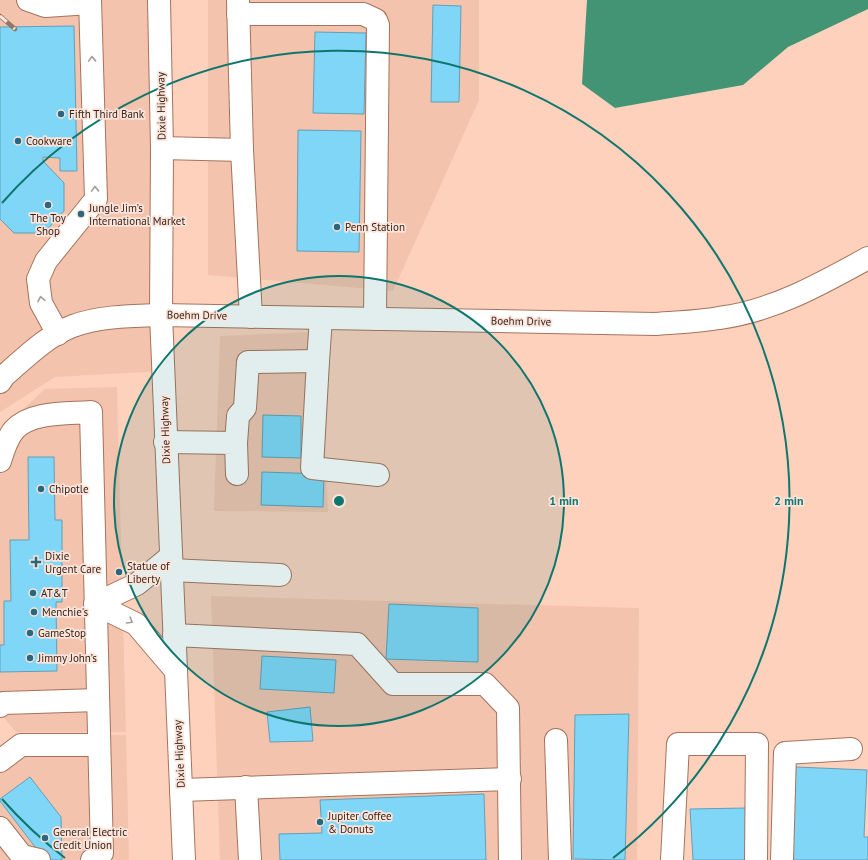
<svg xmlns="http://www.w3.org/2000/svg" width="868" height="860" font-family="'PT Sans',sans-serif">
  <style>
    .built { fill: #f4c3ad }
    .water { fill: #429474 }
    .building { fill: #80d6f7; stroke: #629fb6 }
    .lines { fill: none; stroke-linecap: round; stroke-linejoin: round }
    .minor-casing { stroke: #a5735c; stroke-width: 24 }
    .major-casing { stroke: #a5735c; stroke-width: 24 }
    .minor { stroke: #fff; stroke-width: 22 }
    .major { stroke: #fff; stroke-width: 22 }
    .rail-casing { stroke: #957567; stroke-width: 4.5 }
    .rail { stroke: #fbe4da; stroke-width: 3; stroke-dasharray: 9; stroke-linecap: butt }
    .oneway { stroke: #a59c98 }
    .ring { fill: none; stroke: #0f766e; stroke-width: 2 }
    .poi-dot { fill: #29677e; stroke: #fbe4da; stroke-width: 1.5 }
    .labels { text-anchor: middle; stroke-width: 3.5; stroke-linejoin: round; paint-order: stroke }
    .street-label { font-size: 11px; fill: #38231a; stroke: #fbe4da }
    .poi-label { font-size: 11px; fill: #38231a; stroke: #fbe4da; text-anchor: start }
    .centre { fill: #0f766e; stroke: #fbe4da; stroke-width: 2 }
    .ring-label { font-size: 12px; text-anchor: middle; font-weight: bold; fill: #0f766e; stroke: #fbe4da; stroke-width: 3.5; stroke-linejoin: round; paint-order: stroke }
  </style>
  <rect width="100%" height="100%" fill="#fed1bd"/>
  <g class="built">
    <path d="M0 0H159L163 371 55 377 0 412Z"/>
    <path d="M208 0H479V100L393 291 208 275Z"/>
    <path d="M309 332 325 451 328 512 214 511 220 336Z"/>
    <path d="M117 387 126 732H16L0 713V430L45 389Z"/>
    <path d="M211 596 639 608 637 860H220Z"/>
    <path d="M16 734 126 735 129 860H0V746Z"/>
  </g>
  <path class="water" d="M587 0H868V9L788 47 743 85 615 108 582 84Z"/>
  <g class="building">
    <path d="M433 5 461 6 459 102H431Z"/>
    <path d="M74 26 77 171H60V158L43 157V161L64 183V211L44 233H14L0 219V27Z"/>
    <path d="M315 32 366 33 364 114 313 113Z"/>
    <path d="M298 130 361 131 359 252 297 251Z"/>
    <path d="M263 415 301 416V458L262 457Z"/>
    <path d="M28 457H54L55 520H62V602H56L57 671 0 672V645H4V601H11L10 540H29Z"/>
    <path d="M262 472 324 474 323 507 261 505Z"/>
    <path d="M389 604 478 608V662L386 659Z"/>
    <path d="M262 656 336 660 334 693 260 689Z"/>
    <path d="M310 707 313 741 270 742 267 712Z"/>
    <path d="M629 714 625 860 573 859 575 715Z"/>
    <path d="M796 767 867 770 864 837H868V860H792Z"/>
    <path d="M30 777 61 817 62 860H45L0 801V799Z"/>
    <path d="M484 794 486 860H280L279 834 322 833 320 800Z"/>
    <path d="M746 808 747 860H693L690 809Z"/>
  </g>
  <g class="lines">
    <defs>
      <g id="minor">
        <path d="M28 0 45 6 90 3"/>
        <path d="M238 0 242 150 251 317"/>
        <path d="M238 14H363L376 20 378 25 375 319"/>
        <path d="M162 148 242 150"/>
        <path d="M58 334 41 303 38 279 46 261 96 199 90 0"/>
        <path d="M318 361 321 318"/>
        <path d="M0 382 4 376C25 358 46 336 73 326 100 316 132 316 161 315L655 324C677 322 698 322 719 318 773 311 821 284 868 258"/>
        <path d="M165 442 236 443 237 474"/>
        <path d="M236 443 238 416 245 408 248 362 318 361 312 468 378 475"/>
        <path d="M0 461C3 451 7 438 14 430 31 411 68 414 91 412L102 853 92 860"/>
        <path d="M171 570 280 575"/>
        <path d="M95 604 136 624 176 671"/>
        <path d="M95 604 137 584 170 557"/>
        <path d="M174 635 357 644 393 684H485L508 708 510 860"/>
        <path d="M0 706 3 703 98 700"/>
        <path d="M556 740 560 860"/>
        <path d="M0 761 21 745H99"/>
        <path d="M246 787 250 860"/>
        <path d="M181 790 510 779"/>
        <path d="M0 828 22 856 39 860"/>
        <path d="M672 860 678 744H757L756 860"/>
        <path d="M782 860 785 753 851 749"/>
      </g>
      <path id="major" d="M159 0 162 148 161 315 184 860"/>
    </defs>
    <use href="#minor" class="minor-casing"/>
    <use href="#major" class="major-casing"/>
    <use href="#minor" class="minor"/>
    <use href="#major" class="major"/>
    <defs>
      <path id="rail" d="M0 16 15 29"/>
    </defs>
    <use href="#rail" class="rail-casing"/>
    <use href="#rail" class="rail"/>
  </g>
  <defs><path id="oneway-chevron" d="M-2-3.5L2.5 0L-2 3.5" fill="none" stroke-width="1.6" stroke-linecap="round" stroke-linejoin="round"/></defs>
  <g class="oneway">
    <use href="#oneway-chevron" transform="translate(92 59) rotate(-92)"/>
    <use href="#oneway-chevron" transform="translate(95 189) rotate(-92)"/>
    <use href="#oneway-chevron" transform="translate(41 299) rotate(-101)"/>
    <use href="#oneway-chevron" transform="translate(130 621) rotate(31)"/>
  </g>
  <circle cx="339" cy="501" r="225" fill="#0f766e" fill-opacity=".12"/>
  <g class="ring">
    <circle cx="339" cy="501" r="225"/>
    <path d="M65 858A450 450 0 0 1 2 799M2 203A450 450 0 1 1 613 858"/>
  </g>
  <g class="poi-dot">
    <circle cx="61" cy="114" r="4"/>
    <circle cx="18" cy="141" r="4"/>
    <circle cx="48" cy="205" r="4"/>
    <circle cx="81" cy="214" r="4"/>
    <circle cx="337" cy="227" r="4"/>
    <circle cx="41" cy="489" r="4"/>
    <path d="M34 556h4v4h4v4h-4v4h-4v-4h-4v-4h4z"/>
    <circle cx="119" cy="572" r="4"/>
    <circle cx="33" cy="593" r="4"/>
    <circle cx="34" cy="612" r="4"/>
    <circle cx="30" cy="633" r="4"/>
    <circle cx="30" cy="658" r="4"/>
    <circle cx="320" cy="822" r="4"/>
    <circle cx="45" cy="838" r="4"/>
  </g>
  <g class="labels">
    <g class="street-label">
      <text transform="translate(161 106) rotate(-91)" y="4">Dixie Highway</text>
      <text transform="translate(197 315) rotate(1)" y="4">Boehm Drive</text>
      <text transform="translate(521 321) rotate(1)" y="4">Boehm Drive</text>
      <text transform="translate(165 430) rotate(-92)" y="4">Dixie Highway</text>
      <text transform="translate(179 754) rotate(-93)" y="4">Dixie Highway</text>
    </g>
    <g class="poi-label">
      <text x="69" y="118">Fifth Third Bank</text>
      <text x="26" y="145">Cookware</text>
      <text x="89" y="212">Jungle Jim’s<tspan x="89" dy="13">International Market</tspan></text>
      <text x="48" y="222" text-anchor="middle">The Toy<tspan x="48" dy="13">Shop</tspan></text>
      <text x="345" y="231">Penn Station</text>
      <text x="49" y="493">Chipotle</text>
      <text x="45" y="560">Dixie<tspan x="45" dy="13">Urgent Care</tspan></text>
      <text x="127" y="570">Statue of<tspan x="127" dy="13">Liberty</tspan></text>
      <text x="41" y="597">AT&amp;T</text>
      <text x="42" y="616">Menchie's</text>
      <text x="38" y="637">GameStop</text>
      <text x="38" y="662">Jimmy John’s</text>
      <text x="328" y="820">Jupiter Coffee<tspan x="328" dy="13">&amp; Donuts</tspan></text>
      <text x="53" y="836">General Electric<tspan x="53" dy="13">Credit Union</tspan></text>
    </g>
  </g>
  <circle cx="339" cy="501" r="6" class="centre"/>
  <g class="ring-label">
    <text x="564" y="505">1 min</text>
    <text x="789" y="505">2 min</text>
  </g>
</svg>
